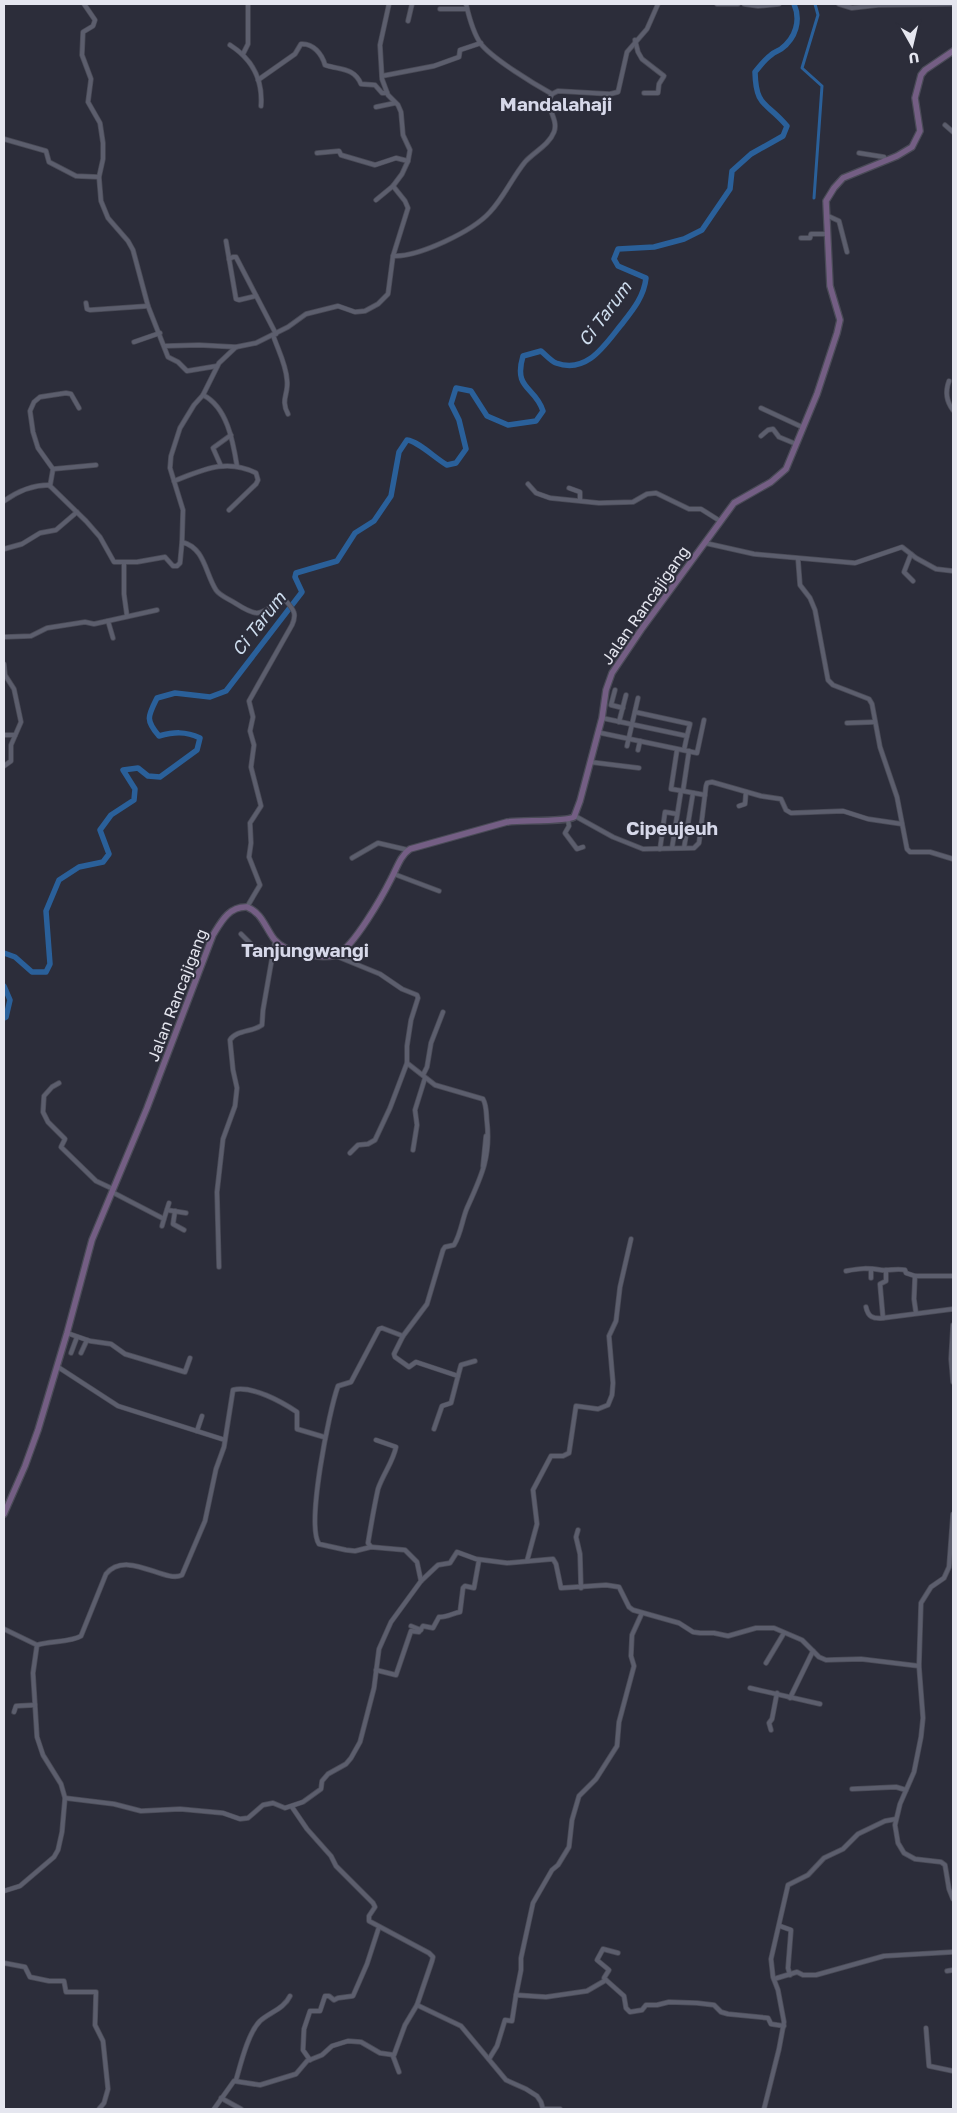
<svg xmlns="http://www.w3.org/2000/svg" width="957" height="2113" font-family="'Golos Text',sans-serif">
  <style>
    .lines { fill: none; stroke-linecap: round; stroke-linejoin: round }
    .canal { stroke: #2a609a; stroke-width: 3 }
    .river { stroke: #2a609a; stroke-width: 5.5 }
    .street-casing { stroke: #4a4b57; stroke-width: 5.5 }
    .secondary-casing { stroke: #4a4b57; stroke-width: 8 }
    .street { stroke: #5c5e6d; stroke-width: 4 }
    .secondary { stroke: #745e84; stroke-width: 5.5 }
    .labels { text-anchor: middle; stroke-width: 4; stroke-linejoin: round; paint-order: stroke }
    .street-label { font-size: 16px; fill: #e5e6ef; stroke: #2c2d3a }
    .water-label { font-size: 18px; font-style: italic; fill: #ceddee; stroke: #2c2d3a }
    .quarter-label { font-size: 19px; font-weight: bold; fill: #d6d8e9; stroke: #2c2d3a }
  </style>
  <rect width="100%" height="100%" fill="#2c2d3a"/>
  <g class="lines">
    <path class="canal" d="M814 198 822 86 802 68 818 15 815 4"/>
    <g class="river">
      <path d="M4 953 15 957 32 972H46L50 964 46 911 59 880 79 867 103 862 109 854 100 830 111 815 134 800 135 789 123 770 138 768 148 776 160 777 197 750 200 738C185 731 174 732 159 736 145 720 148 716 157 698L175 693 210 697 226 691 302 592 295 577 296 573 337 561 355 533 374 521 391 496 399 452 407 440C418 441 436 459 447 465L456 463 466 449 459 420 451 404 456 388 471 391 487 416 508 425 536 421 543 411C535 386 513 390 523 356L541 351C545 354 551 361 556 363 587 374 604 346 621 325 632 311 644 297 646 278L618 266 614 259 618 249 654 247 684 239 702 230 730 189 732 171 751 154 783 136 787 126C766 101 756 108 755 72 760 66 765 59 771 55 774 52 778 51 781 49 796 38 801 20 794 4"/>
      <path d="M4 986 10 1000 6 1017 4 1018"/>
    </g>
    <defs>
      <g id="street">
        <path d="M84 4 95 20 93 26 83 32 82 55 91 79 88 102 100 123 103 143V159L99 177 101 201 108 218 128 241 133 250 148 306 168 357 178 362 187 371 217 366"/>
        <path d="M466 4C469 17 473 33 481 44 493 59 534 84 552 94"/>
        <path d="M717 4H738"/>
        <path d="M744 4 758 6 779 4"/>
        <path d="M839 4 852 8 878 5 953 4"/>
        <path d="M440 9H467"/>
        <path d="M408 21 412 4"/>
        <path d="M635 40 638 52 642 59 664 76 659 84 658 93H644"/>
        <path d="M230 45C252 59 263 79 261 106"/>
        <path d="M243 54 248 44V4"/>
        <path d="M382 76 434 66 459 57 460 50 481 43"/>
        <path d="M258 80 295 54 301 44C313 43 322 54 325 65 339 70 354 67 361 84L375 85 382 93H387"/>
        <path d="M376 107 395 103"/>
        <path d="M945 125 953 132"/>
        <path d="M4 139 46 151 49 162 76 176 99 177"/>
        <path d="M317 153 339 151 341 155 375 165 396 158 408 161"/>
        <path d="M859 153 884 157 886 161"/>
        <path d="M393 186 405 201 408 208 393 256"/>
        <path d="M376 200 393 186 402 174 408 161 410 150 403 135 401 112 398 105 388 95 382 79 380 45 389 4"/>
        <path d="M826 215 839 221 847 252"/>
        <path d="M801 238H810L811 234H828"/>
        <path d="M226 241 236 299 239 300 256 296"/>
        <path d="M229 259 233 257H236L276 334"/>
        <path d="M86 303 87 309 90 310 148 306"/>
        <path d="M273 335C278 350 286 364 287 380 289 394 280 399 288 414"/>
        <path d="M134 342 160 333"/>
        <path d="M165 346 199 345 236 347"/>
        <path d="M949 381C945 392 946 401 953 410"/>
        <path d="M203 395C227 407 233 441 237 466"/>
        <path d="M761 408 802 427"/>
        <path d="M761 436 768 430 773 429 779 437 796 444"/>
        <path d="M221 466 213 448 231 435"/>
        <path d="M53 469 96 465"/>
        <path d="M174 481C203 470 226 458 256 473L258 480 256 484 229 510"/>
        <path d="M528 484 536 493 550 498 599 503 633 502 647 494 656 493 689 509H701L720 521"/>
        <path d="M50 486 53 469 38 448 33 432 30 411 34 402 40 397 66 393 71 394 79 408"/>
        <path d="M569 488 580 492V500"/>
        <path d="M4 501C18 491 32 485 49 485L86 521 100 537 114 562H137L165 557 173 566H177L180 563 182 542C205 548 205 573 216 590 220 596 229 599 235 603 260 619 259 614 283 600L286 601C294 610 297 614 292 625L249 701 253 717 250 731 254 745 251 767 261 806 250 823 251 843 249 857 260 885 247 907"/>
        <path d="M182 542 183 510 170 468 171 456 180 428 194 405 203 395 219 363 236 347 256 343 288 327 306 314 338 306 355 312 365 311 378 304 388 294 393 256C419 257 473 231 490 212 504 197 512 178 525 162 534 152 549 145 554 132 558 122 550 112 548 102L552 94 558 91 610 94 618 92 627 52 647 29 658 4"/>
        <path d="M705 543 754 554 855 563 902 547 916 558 936 569 953 571"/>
        <path d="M4 549 22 544 40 533 56 530 77 512"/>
        <path d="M911 554 904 572 913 581"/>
        <path d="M798 559 800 585 810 598 815 610 828 680 833 685 869 699 872 704 880 747 897 797 907 849 910 852H930L953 859"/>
        <path d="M124 563V594L127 616"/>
        <path d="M108 621 113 638"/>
        <path d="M4 637 31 636 47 628 85 622 94 624 157 610"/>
        <path d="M4 664 5 675 14 689 21 722 11 745V761L4 766"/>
        <path d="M615 690 611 705 623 708"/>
        <path d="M635 712 690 724 687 736"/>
        <path d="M602 718 687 736 684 750"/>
        <path d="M619 722 626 695"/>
        <path d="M847 723 875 722"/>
        <path d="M601 733 697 753 704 720"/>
        <path d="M4 735H15"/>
        <path d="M627 746 638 698"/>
        <path d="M638 750 640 741"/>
        <path d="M677 750 671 789 683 791"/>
        <path d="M689 751 683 791 705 795"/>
        <path d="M590 762 639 768"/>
        <path d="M739 806 745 804 746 792"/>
        <path d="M575 816 613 837 643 849 694 848 699 843 706 786 707 783 712 782 761 796 781 799 786 810 791 813 843 811 868 819 902 824"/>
        <path d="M568 820 569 826 565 833 577 849 583 847"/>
        <path d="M672 848 681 791"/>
        <path d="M684 848 693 793"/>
        <path d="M660 849 665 812 677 814"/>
        <path d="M352 858 378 843 408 850"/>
        <path d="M394 874 439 891"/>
        <path d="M241 934 255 948 274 949"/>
        <path d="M336 956 380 974 402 989 417 995 418 998 411 1020 407 1046V1063L390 1108 375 1140 368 1144 358 1145 350 1153"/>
        <path d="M407 1063 435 1085 483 1099C487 1106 486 1114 487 1122 491 1157 481 1177 467 1208 462 1220 461 1234 454 1245L445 1247 443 1250 427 1304 403 1336 382 1328 379 1329 351 1382 338 1386C329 1411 306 1525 319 1544L346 1550 355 1551 371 1547 405 1550 417 1562 421 1581"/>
        <path d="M423 1075 427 1067 431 1043 443 1012"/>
        <path d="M59 1083 52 1087 44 1096 43 1112 48 1122 65 1139 61 1147 96 1181 113 1189"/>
        <path d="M413 1150 417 1125 415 1110 425 1078"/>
        <path d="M483 1166 486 1136"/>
        <path d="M112 1192 164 1219 162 1226"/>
        <path d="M167 1210 186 1213"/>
        <path d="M175 1211 173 1224 184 1230"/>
        <path d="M164 1219 169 1203"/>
        <path d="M219 1267 217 1192 223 1139 235 1106 237 1088 233 1070 230 1040C236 1030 253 1032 262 1025L263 1010 275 941"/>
        <path d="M886 1270V1281L880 1284 883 1318 953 1309"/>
        <path d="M846 1271C861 1268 867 1268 881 1270 889 1271 897 1268 905 1270L906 1273 915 1276H953"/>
        <path d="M915 1276 914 1299 916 1313"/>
        <path d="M871 1278V1269"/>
        <path d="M866 1307C868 1317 873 1319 883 1318"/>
        <path d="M953 1325 951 1359 953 1382"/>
        <path d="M67 1333 90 1341 111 1344 125 1354 185 1372 190 1358"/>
        <path d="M403 1336 394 1354 395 1357 409 1367 416 1362 458 1376 451 1403 442 1406 434 1429"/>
        <path d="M71 1353 77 1337"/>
        <path d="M81 1353 87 1340"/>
        <path d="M58 1367 118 1406 225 1440"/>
        <path d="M458 1376 461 1365 475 1361"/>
        <path d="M197 1431 202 1416"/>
        <path d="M953 1514 949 1567 944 1578 931 1587 921 1603 919 1666 923 1718 921 1737 914 1772 900 1804 895 1825 898 1843 904 1853 915 1859 941 1862 945 1865 949 1889 953 1899"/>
        <path d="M578 1530 576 1537 580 1554 581 1588"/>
        <path d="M371 1547 368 1543C371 1525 374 1507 378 1489 383 1474 393 1462 396 1447L376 1440"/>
        <path d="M527 1561 537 1524 533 1490 551 1456H563L569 1453 576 1406 598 1409 608 1405 612 1395 613 1383 609 1336 616 1321 620 1287 631 1239"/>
        <path d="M642 1613 632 1635 631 1656 634 1666 619 1722 617 1746 596 1779 579 1796 572 1820 569 1847 558 1865 552 1870 533 1903 521 1958V1970L516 1995 546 1997 587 1991 606 1980 624 1996 626 2008 630 2012 642 2010 646 2005H657L669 2002 697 2003 714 2005 721 2012 728 2014 768 2018 771 2024 784 2026"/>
        <path d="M411 1626 421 1630"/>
        <path d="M4 1629 37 1645 33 1673 37 1737 43 1755 61 1784 65 1798 62 1832 58 1850 54 1857 20 1886 4 1891"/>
        <path d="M37 1645C49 1641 72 1642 81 1636L106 1574C127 1549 165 1584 182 1575L205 1521 216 1469 224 1447 233 1390C252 1385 282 1402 297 1412V1429L324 1437"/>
        <path d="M766 1663 784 1633"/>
        <path d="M376 1670 396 1675 411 1631 419 1632 423 1626 433 1628 439 1617C446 1618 453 1613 460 1612L463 1588 465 1586 474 1588 479 1560"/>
        <path d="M750 1688 820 1704"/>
        <path d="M790 1698 813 1651"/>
        <path d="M14 1712 16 1706 35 1705"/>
        <path d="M771 1730 769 1723 772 1719 777 1693"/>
        <path d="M852 1789 896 1787 906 1790"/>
        <path d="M65 1798 114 1804 141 1811 180 1809 223 1813 240 1819 248 1818 263 1805 273 1803 285 1808 303 1802 321 1789 322 1781 328 1774 346 1764 351 1758 360 1742 374 1688 379 1649 391 1622 421 1581 438 1565 450 1563 457 1552 476 1559 507 1563 553 1559 556 1564 561 1588 606 1585 619 1587 629 1607 633 1610 679 1623 693 1632 700 1633H714L728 1636 756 1628H774L802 1640 819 1657 826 1660 861 1659 919 1666"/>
        <path d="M780 1926 791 1930 788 1968 790 1975"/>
        <path d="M4 1963 25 1967 30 1977 49 1981H64L66 1992H96L95 2025 103 2041 108 2089 104 2103 99 2109"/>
        <path d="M947 1971 953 1970"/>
        <path d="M774 1979 797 1972 803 1975H816L884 1956 953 1952"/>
        <path d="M606 1980 604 1978 609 1970 597 1960 603 1949 618 1953"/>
        <path d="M417 2005 461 2026 506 2080 526 2089 537 2096 541 2102 543 2109"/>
        <path d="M926 2028 929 2066 953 2071"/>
        <path d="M393 2056 399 2072"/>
        <path d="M489 2059 497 2046 505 2020 512 2021 516 1995"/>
        <path d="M310 2060 303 2050 304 2029 310 2011H320L325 1996H329L334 2000 338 1998 353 1996 367 1964 379 1927"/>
        <path d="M236 2080C241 2063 248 2033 260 2021 270 2012 284 2009 290 1996"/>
        <path d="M221 2098 241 2109"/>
        <path d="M214 2109 234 2081 260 2085 296 2074 307 2061 322 2055 332 2046 348 2041 361 2042 380 2053 394 2055 405 2025 417 2005 432 1961 433 1957 429 1953 369 1921V1916L375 1907 373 1903 336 1866 331 1856 307 1829 292 1807"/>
        <path d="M543 2109H560"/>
        <path d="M764 2109 779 2049 784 2022 778 1990 773 1977 771 1959 788 1885 808 1875 824 1858 843 1849 858 1834 885 1821 896 1819"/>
      </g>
      <path id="secondary" d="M4 1514 25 1466 38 1430 67 1333 92 1240 147 1108 213 935C221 922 229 906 247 907 262 913 265 927 274 939 286 954 319 959 337 955 354 946 382 897 391 879 397 868 400 856 410 849L507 822C521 820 566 822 574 817L580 801 602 718 606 690 612 673 641 630 734 503 771 482 786 469 817 394 837 333 840 320 830 286 826 201 834 188 843 178 897 156 912 147 920 131 915 98 921 75 925 70 953 51"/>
    </defs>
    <use href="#street" class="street-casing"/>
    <use href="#secondary" class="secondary-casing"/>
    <use href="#street" class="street"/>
    <use href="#secondary" class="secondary"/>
  </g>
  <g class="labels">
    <g class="street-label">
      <text transform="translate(645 605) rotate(-55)" y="6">Jalan Rancajigang</text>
      <text transform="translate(177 995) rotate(-69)" y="6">Jalan Rancajigang</text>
    </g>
    <g class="water-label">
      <text transform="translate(605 314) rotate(-53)" y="6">Ci Tarum</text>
      <text transform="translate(259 624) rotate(-52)" y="6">Ci Tarum</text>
    </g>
    <g class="quarter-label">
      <text x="556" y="111">Mandalahaji</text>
      <text x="672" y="835">Cipeujeuh</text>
      <text x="305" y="957">Tanjungwangi</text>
    </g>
  </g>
  <rect width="957" height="2113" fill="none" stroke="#e5e6ef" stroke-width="10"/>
  <g transform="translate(912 45) rotate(172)" stroke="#2c2d3a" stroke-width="4" paint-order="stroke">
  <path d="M0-4L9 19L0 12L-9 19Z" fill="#e5e6ef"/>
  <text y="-8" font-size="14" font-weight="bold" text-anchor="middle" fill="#e5e6ef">U</text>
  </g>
</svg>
